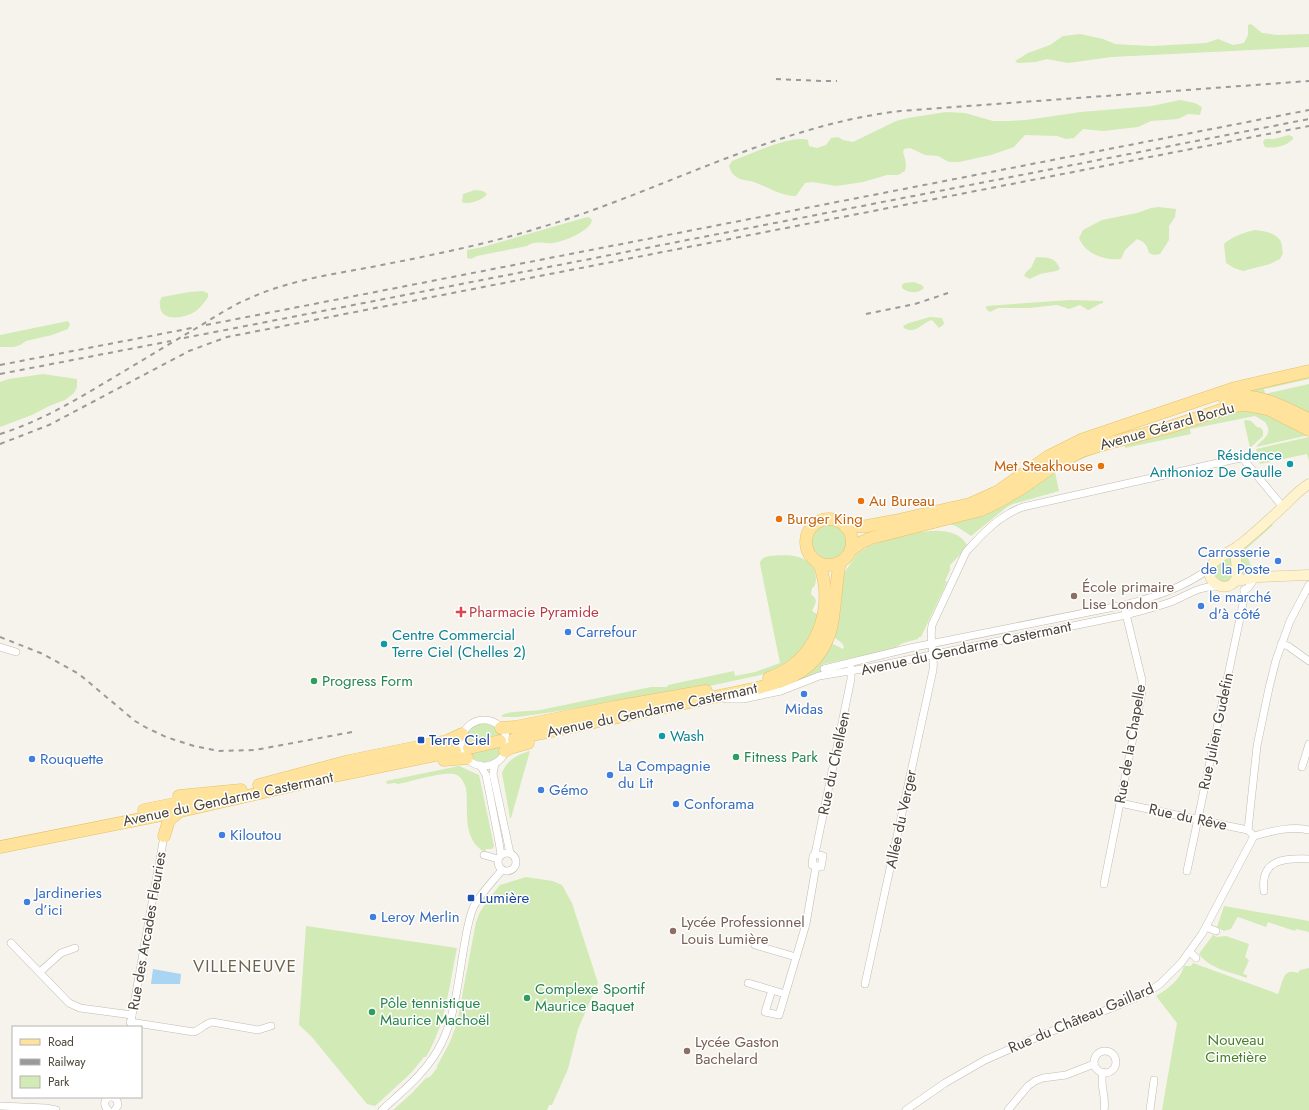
<svg xmlns="http://www.w3.org/2000/svg" width="1309" height="1110" font-family="Jost,sans-serif">
  <style>
    .green { fill: #d2eab5; fill-rule: evenodd }
    .water { fill: #a9d4f2 }
    .lines { fill: none; stroke-linecap: round; stroke-linejoin: round }
    .primary-tunnel { stroke: #d4d0c8; stroke-width: 12; stroke-dasharray: 12 6; stroke-linecap: butt }
    .street-casing { stroke: #c2bbae; stroke-width: 8 }
    .secondary-casing { stroke: #d6c79b; stroke-width: 11 }
    .primary-casing { stroke: #e6c16a; stroke-width: 13 }
    .street { stroke: #fff; stroke-width: 7 }
    .secondary { stroke: #fff3cd; stroke-width: 10 }
    .primary { stroke: #ffe39c; stroke-width: 12 }
    .rail { stroke: #9a9a9a; stroke-width: 2; stroke-dasharray: 5 5; stroke-linecap: butt }
    .culture-dot { fill: #0f9aa8; stroke: #fff; stroke-width: 1.5 }
    .food-dot { fill: #e8710a; stroke: #fff; stroke-width: 1.5 }
    .shop-dot { fill: #3f7fe0; stroke: #fff; stroke-width: 1.5 }
    .education-dot { fill: #8d6e63; stroke: #fff; stroke-width: 1.5 }
    .health-dot { fill: #e0444e; stroke: #fff; stroke-width: 1.5 }
    .leisure-dot { fill: #2e9e5b; stroke: #fff; stroke-width: 1.5 }
    .transit-dot { fill: #1a4fb4; stroke: #fff; stroke-width: 1.5 }
    .labels { text-anchor: middle; stroke-width: 3; stroke-linejoin: round; paint-order: stroke }
    .street-label { font-size: 15px; fill: #4b4439; stroke: #fff }
    .culture-label { font-size: 15px; fill: #0d838f; stroke: #fff; text-anchor: start }
    .food-label { font-size: 15px; fill: #c56008; stroke: #fff; text-anchor: start }
    .shop-label { font-size: 15px; fill: #366cbe; stroke: #fff; text-anchor: start }
    .education-label { font-size: 15px; fill: #785e54; stroke: #fff; text-anchor: start }
    .health-label { font-size: 15px; fill: #be3a42; stroke: #fff; text-anchor: start }
    .leisure-label { font-size: 15px; fill: #27864d; stroke: #fff; text-anchor: start }
    .transit-label { font-size: 15px; fill: #164399; stroke: #fff; text-anchor: start }
    .park-label { font-size: 15px; fill: #4a7f2a; stroke: #fff }
    .quarter-label { font-size: 17px; letter-spacing: 1px; fill: #6e6250; stroke: #fff }
  </style>
  <rect width="100%" height="100%" fill="#f6f3ec"/>
  <g class="green">
    <path d="M1251 24 1262 33 1277 35 1309 34V47L1112 57 1068 63 1047 59 1036 62 1018 63 1015 61 1028 53 1050 45 1063 36 1080 34 1103 39 1115 44 1131 45 1152 46 1206 43 1218 39 1233 45 1244 43 1248 35V25Z"/>
    <path d="M1180 100 1195 103 1202 107 1200 115 1188 114 1178 119 1151 121 1138 127 1103 131 1083 129 1074 138 1066 139 1057 136 1025 135 1014 147 991 155 959 162H949L938 156 925 155 910 148 904 149 903 152C905 158 907 164 905 171L898 175H887L863 182 836 186 813 182 805 183 796 196C780 196 768 187 754 182 749 180 743 181 738 178 733 175 731 172 729 166L732 161C749 155 792 134 808 140L809 146 817 148 826 145 831 138 838 137 843 140 853 142 896 121 908 118 946 112 965 113 993 121H1008L1026 120 1081 112 1152 106Z"/>
    <path d="M1289 135 1293 137V139C1286 146 1275 149 1265 147L1263 142 1265 139H1274Z"/>
    <path d="M475 190 483 191 487 194C483 200 469 205 462 202L463 194Z"/>
    <path d="M1159 207 1176 209 1175 217 1169 226V240L1160 254 1154 255 1149 253C1147 245 1145 242 1137 239L1125 250 1121 259C1105 261 1085 254 1079 238L1083 230 1102 220 1137 213 1151 208Z"/>
    <path d="M589 217 592 220C591 231 563 242 552 243 543 244 535 240 527 246L477 256 471 259 467 258V250L483 247 584 218Z"/>
    <path d="M1255 230C1263 231 1274 232 1280 240 1282 243 1282 249 1283 253L1280 259 1270 264 1243 271 1234 268 1226 263 1224 244C1231 237 1245 232 1255 230Z"/>
    <path d="M1036 257C1047 258 1055 256 1060 269L1056 271 1040 274 1030 279 1024 276 1026 272 1031 268Z"/>
    <path d="M914 282 922 285 924 288C918 294 908 293 902 288V285L904 283Z"/>
    <path d="M202 291 208 293V297C205 302 200 308 196 311 186 318 161 323 160 306 159 303 160 300 162 297L189 292Z"/>
    <path d="M1070 300 1103 301V303C1097 304 1094 308 1088 310L1080 305 1069 309 1057 305 1029 308H998L990 312 986 309V306Z"/>
    <path d="M930 317 942 318 944 323 943 325 939 328 932 320C921 323 916 335 904 328L903 326 909 323Z"/>
    <path d="M68 321 70 324 68 329 52 335 26 341 20 345 14 347H0V335Z"/>
    <path d="M1309 373V379L1264 389 1265 394 1309 384V414L1233 391Z"/>
    <path d="M43 374 77 379V387L74 393 65 400 49 406 32 415 0 427V382L9 379Z"/>
    <path d="M1253 408 1309 435 1256 447C1263 438 1274 435 1265 422L1255 416 1190 429 1191 434 1125 448V445C1099 451 1077 460 1055 472L1059 491 1013 504 1007 507 971 536 956 526 945 523 1066 461 1223 411Z"/>
    <path d="M1246 420 1251 421 1257 427 1261 428 1263 431V436L1250 448 1244 421Z"/>
    <path d="M1309 437V461L1307 454 1260 464 1256 449Z"/>
    <circle cx="829" cy="542" r="19"/>
    <path d="M1269 525H1273L1245 550 1254 574 1239 576 1238 557 1243 548Z"/>
    <path d="M930 531C944 530 960 532 967 545L959 556 950 565V570L945 581 947 582 921 637H919L918 639 903 643 893 649 824 664 821 666V673L786 687 829 642 843 649 844 647 842 643 835 638V636L844 573 857 554 869 546 883 541 913 533Z"/>
    <path d="M769 556C784 555 805 553 814 569 816 575 817 582 814 587L812 588 811 594 815 598 816 602 812 611 817 614V623L804 649 784 664 765 674 691 690 553 712 518 717H502V715C514 710 527 712 540 710L651 687H667L668 685 734 671 735 676 755 672 780 663 760 564V562L763 558Z"/>
    <path d="M1232 557 1233 565 1232 579 1225 582C1215 579 1209 571 1219 563 1222 560 1228 559 1232 557Z"/>
    <path d="M484 723 496 728 502 737C502 742 502 748 500 753 499 756 494 759 491 761 465 770 453 726 484 723ZM498 735 500 744 469 750 468 741Z"/>
    <path d="M530 751 511 818H510L502 773C506 761 518 754 530 751Z"/>
    <path d="M459 766 479 775 494 846 492 849H486L485 852C461 839 469 810 466 788 464 783 462 778 457 775 447 770 410 782 398 784L395 783 387 784 386 781Z"/>
    <path d="M526 877 553 881 562 885 572 903 598 983 578 1029 568 1069 552 1105H549L547 1110H393L411 1094 426 1078 430 1077 437 1068V1066L450 1042 457 1023 476 922 480 912 487 901 500 885Z"/>
    <path d="M1224 906 1309 921V932L1296 929 1295 931 1268 922 1266 927 1238 917 1237 918 1231 929 1224 931 1217 927Z"/>
    <path d="M306 926 457 948C449 986 446 1023 426 1057H424L411 1073 375 1106 367 1104 311 1036 299 1025Z"/>
    <path d="M1213 935 1217 937 1226 936 1249 944 1245 957 1249 960 1243 974 1247 975V978C1230 972 1210 969 1199 954Z"/>
    <path d="M1193 963 1278 994C1283 983 1282 967 1298 973L1300 970 1309 968V1110H1162L1177 1023 1156 996C1169 988 1180 980 1184 966H1191Z"/>
  </g>
  <path class="water" d="M153 969 181 974 180 984H151Z"/>
  <g class="lines">
    <g class="primary-tunnel">
      <path d="M499 737 513 734"/>
      <path d="M454 746 468 743"/>
    </g>
    <defs>
      <g id="street">
        <path d="M1244 590 1248 588 1255 578"/>
        <path d="M1281 644 1288 646 1309 661"/>
        <path d="M0 647 16 652"/>
        <path d="M824 669 910 648 1124 605C1155 597 1185 587 1210 568"/>
        <path d="M726 699H743L781 691 819 676 868 668 1126 615C1141 611 1156 607 1171 602 1188 595 1199 586 1218 586"/>
        <circle cx="484" cy="743" r="23"/>
        <path d="M495 763 493 774 510 853"/>
        <path d="M480 765 486 775 499 842 501 855"/>
        <path d="M1302 767 1309 744"/>
        <path d="M1120 803 1238 828 1248 830 1251 833"/>
        <path d="M1248 830 1257 746 1269 688 1276 660 1290 621 1309 585"/>
        <circle cx="507" cy="862" r="9"/>
        <path d="M815 854 851 679V668"/>
        <path d="M815 854 823 856 821 867 812 865 813 856Z"/>
        <path d="M484 855 498 859"/>
        <path d="M1187 871 1244 599V590"/>
        <path d="M1104 884 1142 692V680L1125 610"/>
        <path d="M1264 891C1260 859 1285 858 1309 859"/>
        <path d="M1206 927 1216 931"/>
        <path d="M11 943 69 1003 80 1008 132 1015"/>
        <path d="M755 945 796 957"/>
        <path d="M1190 952 1196 958"/>
        <path d="M40 972 61 953 75 948"/>
        <path d="M748 983 785 994"/>
        <path d="M865 984 933 670C935 655 929 640 932 625L966 552C982 534 1000 515 1023 507L1240 458 1244 460 1283 507"/>
        <path d="M772 990 765 1012 779 1015 806 924 816 866"/>
        <path d="M130 1022 194 1032C201 1029 205 1024 212 1022L258 1030 271 1026"/>
        <path d="M131 1027 132 1015 164 836"/>
        <circle cx="1105" cy="1062" r="11"/>
        <path d="M1103 1072C1099 1086 1107 1097 1104 1110"/>
        <path d="M0 1106 46 1108 56 1110"/>
        <path d="M108 1110C97 1099 117 1090 118 1105L115 1110"/>
        <path d="M382 1110C404 1090 429 1070 442 1042 456 1014 459 973 465 941 467 929 469 917 474 906 481 893 493 881 502 870"/>
        <path d="M906 1110 945 1083 985 1060 1042 1035 1114 1007 1148 992 1160 984 1181 963 1202 934 1254 836C1273 831 1289 826 1309 830"/>
        <path d="M1008 1110 1028 1086 1035 1081 1043 1078 1066 1075 1094 1064"/>
        <path d="M1150 1110 1154 1080"/>
      </g>
      <g id="secondary">
        <path d="M1239 545C1238 550 1236 555 1236 560 1236 568 1240 574 1235 581 1227 593 1206 584 1210 569 1212 559 1232 551 1240 545 1256 532 1271 518 1286 504 1293 497 1300 489 1309 484"/>
        <path d="M1235 581 1259 577 1309 575"/>
      </g>
      <g id="primary">
        <path d="M1223 397C1261 393 1276 404 1309 419"/>
        <circle cx="829" cy="542" r="23"/>
        <path d="M846 527 867 526 894 521 970 504 997 492 1049 456 1081 440 1235 388 1309 371"/>
        <path d="M851 550 862 542 871 538 981 510 1000 501 1025 486 1052 467 1082 451 1098 446 1170 427 1233 406 1247 405 1268 409 1309 430"/>
        <path d="M769 678C817 661 836 609 819 563"/>
        <path d="M501 728 515 727 615 707 706 691"/>
        <path d="M514 739 757 688C791 680 818 669 830 632 836 611 835 585 840 562"/>
        <path d="M469 748 500 741"/>
        <path d="M505 751 510 748 528 743"/>
        <path d="M444 760 467 758"/>
        <path d="M259 785 349 761 447 741 462 734"/>
        <path d="M179 796 241 790"/>
        <path d="M144 810 189 801"/>
        <path d="M164 836 169 820 180 811"/>
        <path d="M0 847 181 811 330 777 455 751"/>
      </g>
    </defs>
    <use href="#street" class="street-casing"/>
    <use href="#secondary" class="secondary-casing"/>
    <use href="#primary" class="primary-casing"/>
    <use href="#street" class="street"/>
    <use href="#secondary" class="secondary"/>
    <use href="#primary" class="primary"/>
    <g class="rail">
      <path d="M776 79 821 81H837"/>
      <path d="M866 314 915 304 948 293"/>
      <path d="M206 325 1309 110"/>
      <path d="M184 338 1309 119"/>
      <path d="M0 365 192 328"/>
      <path d="M0 374 171 341"/>
      <path d="M0 434C42 421 79 398 116 376 143 360 169 344 195 329 213 318 231 306 250 298 290 280 334 274 377 266 432 255 488 244 542 227 662 191 774 126 900 111L1309 81"/>
      <path d="M0 444 49 425 189 351 227 337 1309 126"/>
      <path d="M0 637 43 654 79 674 135 721 147 728 166 737 194 746 219 751 255 750 352 732"/>
    </g>
  </g>
  <g class="culture-dot">
    <circle cx="1290" cy="464" r="4"/>
    <circle cx="384" cy="644" r="4"/>
    <circle cx="662" cy="736" r="4"/>
  </g>
  <g class="food-dot">
    <circle cx="1101" cy="466" r="4"/>
    <circle cx="861" cy="501" r="4"/>
    <circle cx="779" cy="519" r="4"/>
  </g>
  <g class="shop-dot">
    <circle cx="1278" cy="561" r="4"/>
    <circle cx="1201" cy="606" r="4"/>
    <circle cx="568" cy="632" r="4"/>
    <circle cx="804" cy="694" r="4"/>
    <circle cx="32" cy="759" r="4"/>
    <circle cx="610" cy="775" r="4"/>
    <circle cx="541" cy="790" r="4"/>
    <circle cx="676" cy="804" r="4"/>
    <circle cx="222" cy="835" r="4"/>
    <circle cx="27" cy="902" r="4"/>
    <circle cx="373" cy="917" r="4"/>
  </g>
  <g class="education-dot">
    <circle cx="1074" cy="596" r="4"/>
    <circle cx="673" cy="931" r="4"/>
    <circle cx="687" cy="1051" r="4"/>
  </g>
  <path class="health-dot" d="M459 606h4v4h4v4h-4v4h-4v-4h-4v-4h4z"/>
  <g class="leisure-dot">
    <circle cx="314" cy="681" r="4"/>
    <circle cx="736" cy="757" r="4"/>
    <circle cx="527" cy="998" r="4"/>
    <circle cx="372" cy="1012" r="4"/>
  </g>
  <g class="transit-dot">
    <rect x="417" y="736" width="8" height="8" rx="2"/>
    <rect x="467" y="894" width="8" height="8" rx="2"/>
  </g>
  <g class="labels">
    <g class="street-label">
      <text transform="translate(1167 426) rotate(-16)" y="5">Avenue Gérard Bordu</text>
      <text transform="translate(966 648) rotate(-12)" y="5">Avenue du Gendarme Castermant</text>
      <text transform="translate(652 710) rotate(-12)" y="5">Avenue du Gendarme Castermant</text>
      <text transform="translate(1216 731) rotate(-78)" y="5">Rue Julien Gudefin</text>
      <text transform="translate(1130 744) rotate(-80)" y="5">Rue de la Chapelle</text>
      <text transform="translate(834 763) rotate(-78)" y="5">Rue du Chelléen</text>
      <text transform="translate(228 799) rotate(-12)" y="5">Avenue du Gendarme Castermant</text>
      <text transform="translate(1188 817) rotate(12)" y="5">Rue du Rêve</text>
      <text transform="translate(901 819) rotate(-78)" y="5">Allée du Verger</text>
      <text transform="translate(147 931) rotate(-80)" y="5">Rue des Arcades Fleuries</text>
      <text transform="translate(1081 1018) rotate(-23)" y="5">Rue du Château Gaillard</text>
    </g>
    <g class="culture-label">
      <text x="1282" y="460" text-anchor="end">Résidence<tspan x="1282" dy="17">Anthonioz De Gaulle</tspan></text>
      <text x="392" y="640">Centre Commercial<tspan x="392" dy="17">Terre Ciel (Chelles 2)</tspan></text>
      <text x="670" y="741">Wash</text>
    </g>
    <g class="food-label">
      <text x="1093" y="471" text-anchor="end">Met Steakhouse</text>
      <text x="869" y="506">Au Bureau</text>
      <text x="787" y="524">Burger King</text>
    </g>
    <g class="shop-label">
      <text x="1270" y="557" text-anchor="end">Carrosserie<tspan x="1270" dy="17">de la Poste</tspan></text>
      <text x="1209" y="602">le marché<tspan x="1209" dy="17">d'à côté</tspan></text>
      <text x="576" y="637">Carrefour</text>
      <text x="804" y="714" text-anchor="middle">Midas</text>
      <text x="40" y="764">Rouquette</text>
      <text x="618" y="771">La Compagnie<tspan x="618" dy="17">du Lit</tspan></text>
      <text x="549" y="795">Gémo</text>
      <text x="684" y="809">Conforama</text>
      <text x="230" y="840">Kiloutou</text>
      <text x="35" y="898">Jardineries<tspan x="35" dy="17">d’ici</tspan></text>
      <text x="381" y="922">Leroy Merlin</text>
    </g>
    <g class="education-label">
      <text x="1082" y="592">École primaire<tspan x="1082" dy="17">Lise London</tspan></text>
      <text x="681" y="927">Lycée Professionnel<tspan x="681" dy="17">Louis Lumière</tspan></text>
      <text x="695" y="1047">Lycée Gaston<tspan x="695" dy="17">Bachelard</tspan></text>
    </g>
    <g class="health-label">
      <text x="469" y="617">Pharmacie Pyramide</text>
    </g>
    <g class="leisure-label">
      <text x="322" y="686">Progress Form</text>
      <text x="744" y="762">Fitness Park</text>
      <text x="535" y="994">Complexe Sportif<tspan x="535" dy="17">Maurice Baquet</tspan></text>
      <text x="380" y="1008">Pôle tennistique<tspan x="380" dy="17">Maurice Machoël</tspan></text>
    </g>
    <g class="transit-label">
      <text x="429" y="745">Terre Ciel</text>
      <text x="479" y="903">Lumière</text>
    </g>
    <g class="park-label">
      <text x="1236" y="1045">Nouveau<tspan x="1236" dy="17">Cimetière</tspan></text>
    </g>
    <g class="quarter-label">
      <text x="245" y="972">VILLENEUVE</text>
    </g>
  </g>
  <rect x="12" y="1026" width="130" height="72" fill="#ffffff" stroke="#b7b4b0"/>
  <rect x="20" y="1039" width="20" height="6" fill="#ffe39c" stroke="#b7b4b0"/>
  <text x="48" y="1046" font-size="12" fill="#4b4439">Road</text>
  <rect x="20" y="1059" width="20" height="6" fill="#9a9a9a" stroke="#b7b4b0"/>
  <text x="48" y="1066" font-size="12" fill="#4b4439">Railway</text>
  <rect x="20" y="1076" width="20" height="12" fill="#d2eab5" stroke="#b7b4b0"/>
  <text x="48" y="1086" font-size="12" fill="#4b4439">Park</text>
</svg>
